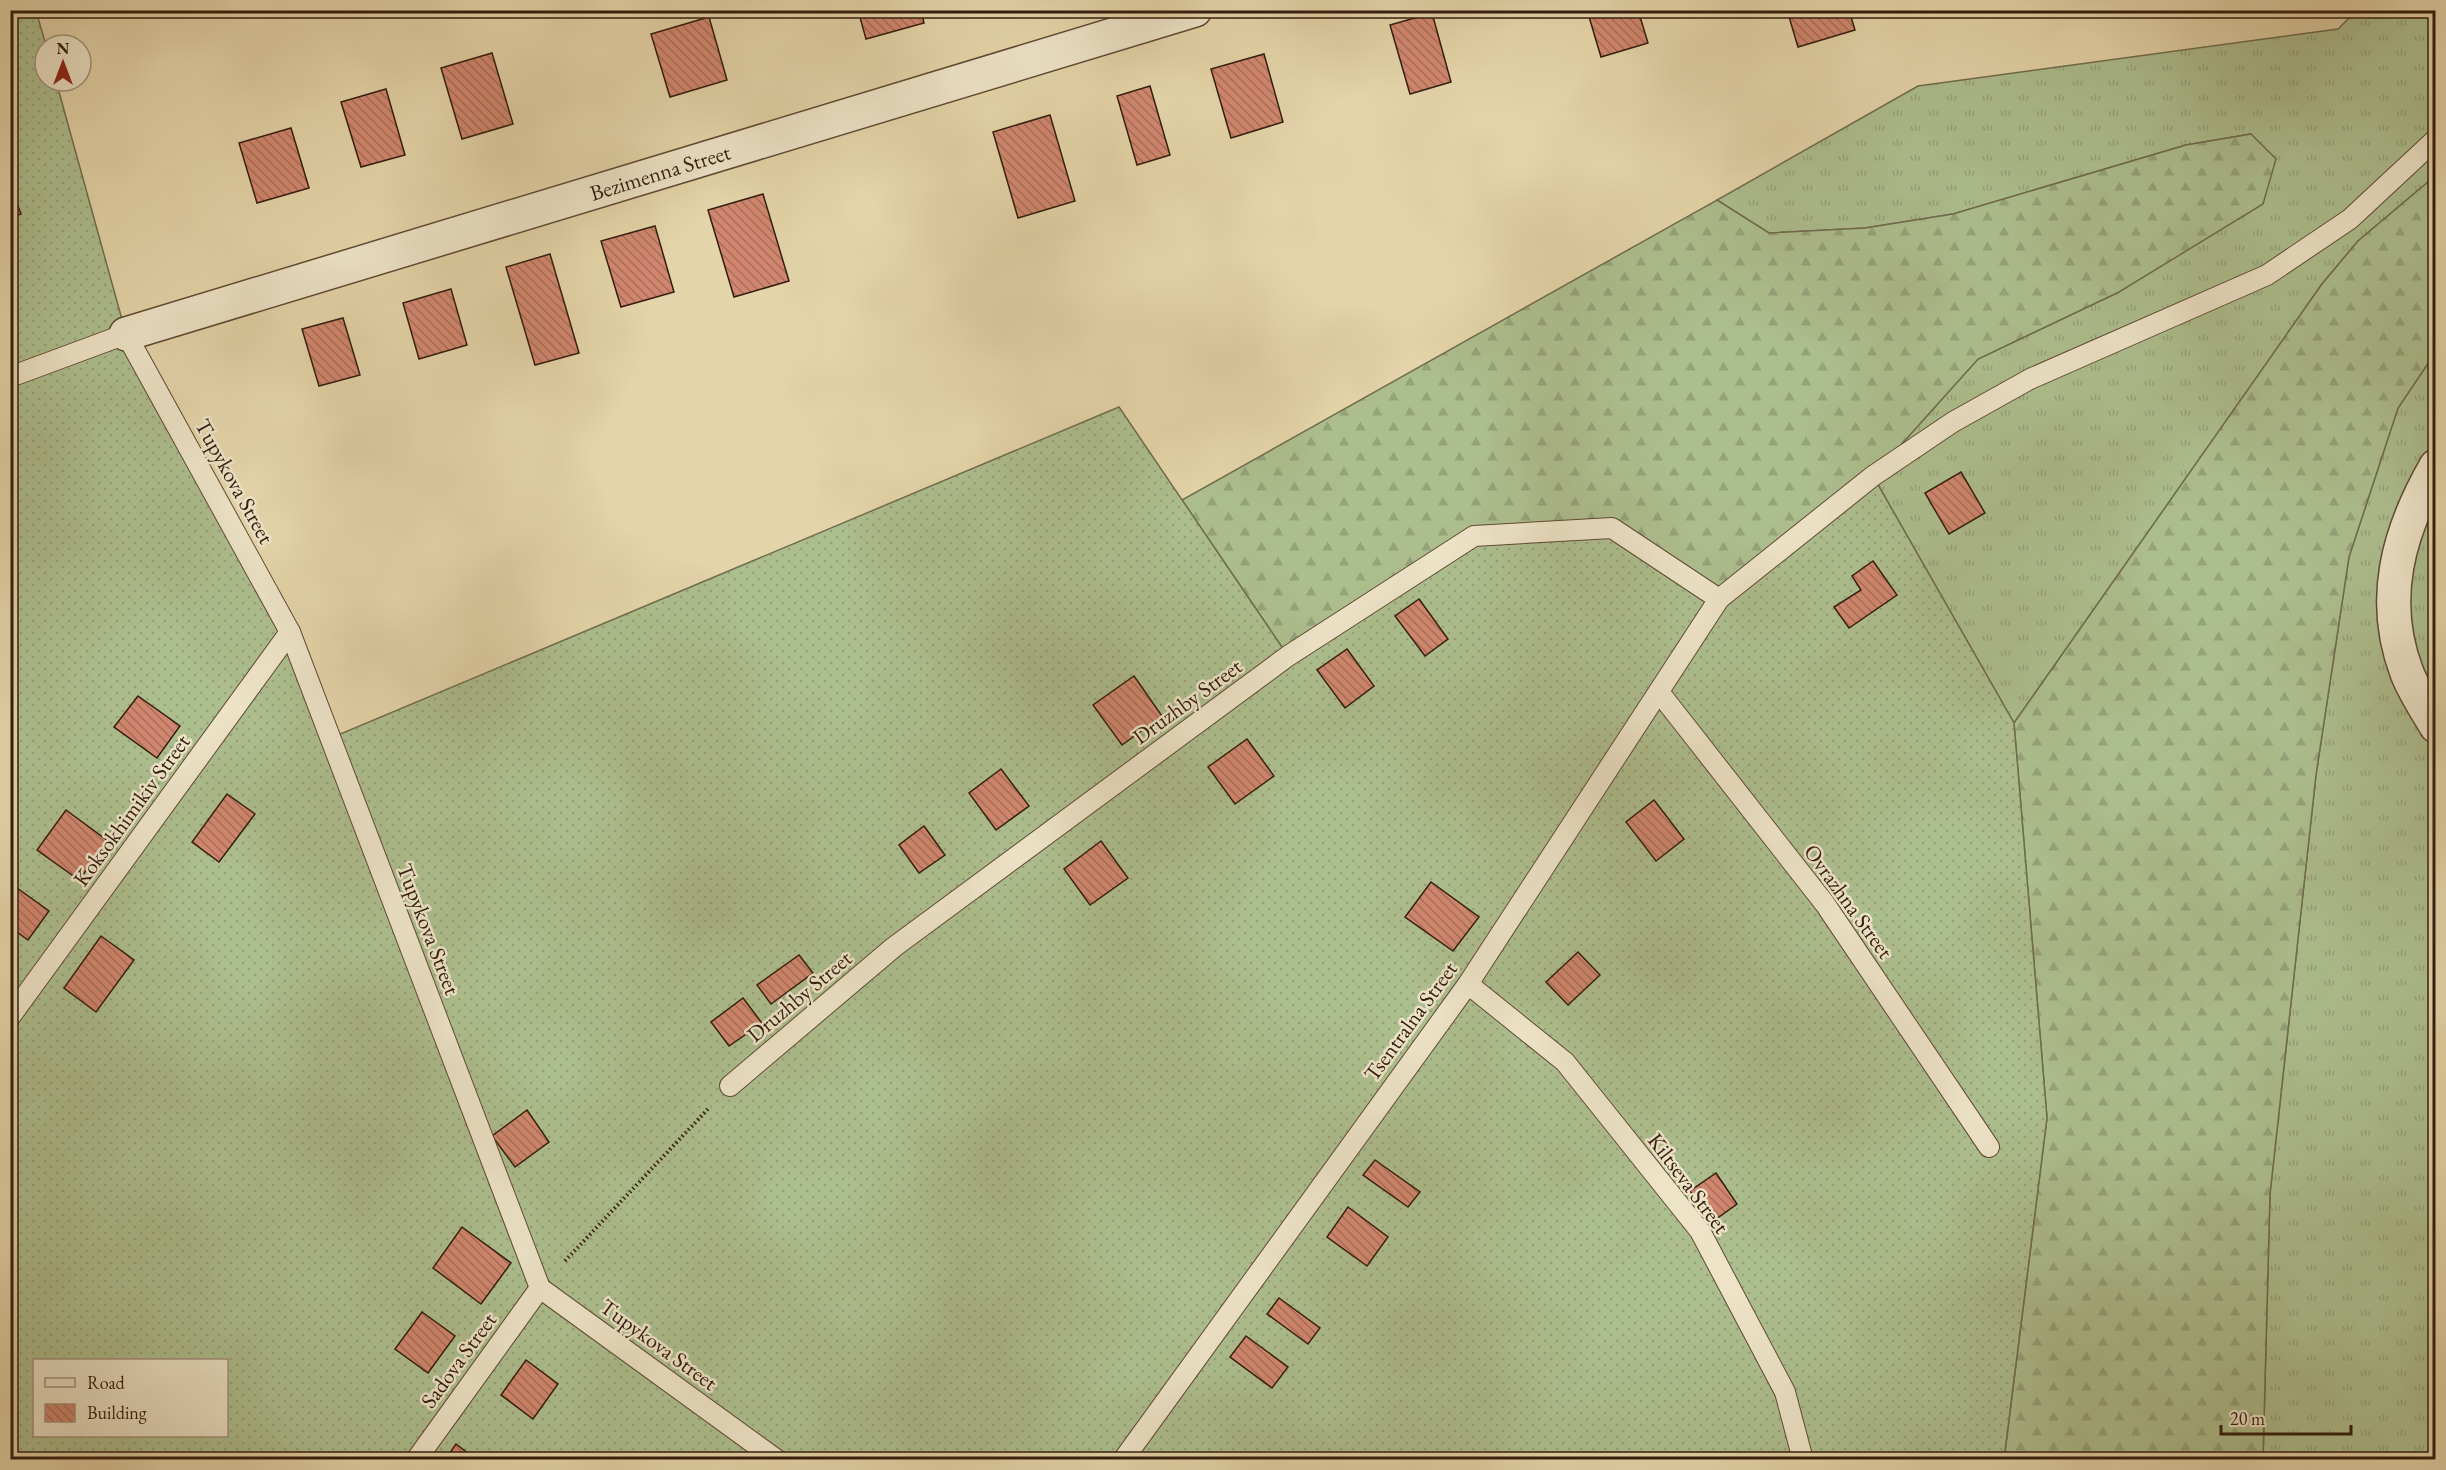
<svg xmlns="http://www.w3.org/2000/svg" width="2446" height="1470" font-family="'EB Garamond',serif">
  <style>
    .grass { fill: url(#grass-tufts); stroke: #706d4e; stroke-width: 1.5 }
    .forest { fill: url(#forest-firs); stroke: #706d4e; stroke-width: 1.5 }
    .garden { fill: url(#garden-dots); stroke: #706d4e; stroke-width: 1.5; fill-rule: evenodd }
    .building { fill: url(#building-back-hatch); stroke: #331c0d; stroke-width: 1.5 }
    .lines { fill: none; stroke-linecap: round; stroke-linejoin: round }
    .lane-casing { stroke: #5f4a34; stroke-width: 22 }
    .street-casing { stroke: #5f4a34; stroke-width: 36 }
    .path { stroke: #331c0d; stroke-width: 4; stroke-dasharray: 1.5 3; stroke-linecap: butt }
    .lane { stroke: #ede3c7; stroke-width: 20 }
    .street { stroke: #ede3c7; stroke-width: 33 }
    .labels { text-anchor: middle; stroke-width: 5; stroke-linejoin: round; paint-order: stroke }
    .street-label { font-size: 22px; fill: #331c0d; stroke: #ede3c7 }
  </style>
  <defs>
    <pattern id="grass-tufts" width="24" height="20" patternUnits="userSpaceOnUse" patternTransform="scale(1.5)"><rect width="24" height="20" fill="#adbe8e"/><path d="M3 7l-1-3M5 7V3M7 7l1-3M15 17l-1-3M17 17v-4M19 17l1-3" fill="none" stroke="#95a379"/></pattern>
    <pattern id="forest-firs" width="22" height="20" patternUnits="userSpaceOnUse" patternTransform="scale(1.5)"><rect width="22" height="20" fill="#adbe8e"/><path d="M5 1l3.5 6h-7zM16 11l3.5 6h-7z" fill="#95a379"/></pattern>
    <pattern id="garden-dots" width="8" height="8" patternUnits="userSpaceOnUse" patternTransform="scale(1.5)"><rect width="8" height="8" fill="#adbe8e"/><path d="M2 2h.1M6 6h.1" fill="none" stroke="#95a379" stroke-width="1.8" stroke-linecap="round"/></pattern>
    <pattern id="building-back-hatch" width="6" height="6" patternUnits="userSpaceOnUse" patternTransform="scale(1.5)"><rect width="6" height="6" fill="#d1876f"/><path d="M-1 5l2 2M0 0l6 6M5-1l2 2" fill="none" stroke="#aa6e5a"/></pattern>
  </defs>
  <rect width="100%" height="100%" fill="#e4d4a9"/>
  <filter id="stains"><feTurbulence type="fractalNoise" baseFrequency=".00333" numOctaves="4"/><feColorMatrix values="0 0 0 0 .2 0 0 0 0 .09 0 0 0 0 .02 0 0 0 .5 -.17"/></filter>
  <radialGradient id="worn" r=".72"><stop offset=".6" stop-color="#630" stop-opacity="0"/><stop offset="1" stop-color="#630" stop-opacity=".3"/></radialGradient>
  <g class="grass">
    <path d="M2356 11H2435V176L2358 241 2322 284 2014 723 1873 476 1978 359 2119 292 2250 134 2186 145 1953 214 1865 228 1769 233 1717 200 1918 86 2338 29Z"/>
    <path d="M2435 353V1459L2263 1460 2270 1194 2316 775 2349 557 2398 408Z"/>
  </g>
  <g class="forest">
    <path d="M2251 134 2276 159 2263 204 2119 292 1978 359 1873 476 1719 599 1288 656 1182 500 1717 200 1769 233 1865 228 1953 214 2186 145Z"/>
    <path d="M2435 176V353L2398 408 2349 557 2316 775 2270 1194 2263 1459 2004 1460 2047 1118 2014 723 2322 284 2358 241Z"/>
  </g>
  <path class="garden" d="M10 11H36L46 45 45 81H56L126 334 290 632 331 738 1119 407 1288 656 1474 536 1612 528 1720 599 1873 476 2014 723 2047 1118 2004 1459H11ZM34 1360H226V1436H34Z"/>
  <g class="building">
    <path d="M858 10H921L924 23 866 39Z"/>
    <path d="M1587 10H1638L1648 43 1601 57Z"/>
    <path d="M1787 10H1849L1855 30 1798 47Z"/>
    <path d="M1432 13 1451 82 1410 94 1390 25Z"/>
    <path d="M709 17 727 80 670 97 651 34Z"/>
    <path d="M492 53 513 124 462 139 441 68Z"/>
    <path d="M1264 54 1283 122 1231 138 1211 69Z"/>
    <path d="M1150 86 1170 155 1137 165 1117 96Z"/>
    <path d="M386 89 405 155 361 167 341 102Z"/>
    <path d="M1050 115 1075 201 1018 218 993 132Z"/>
    <path d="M291 128 309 188 257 203 239 143Z"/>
    <path d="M10 184 21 214 10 218Z"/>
    <path d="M763 194 789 281 734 297 708 210Z"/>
    <path d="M655 226 674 292 621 307 601 241Z"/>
    <path d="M550 254 579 353 535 365 506 267Z"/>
    <path d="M451 289 467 345 419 359 403 303Z"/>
    <path d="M343 318 360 375 319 386 302 329Z"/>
    <path d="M1961 472 1985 513 1949 534 1925 493Z"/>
    <path d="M1873 561 1897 595 1849 628 1834 607 1861 590 1852 576Z"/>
    <path d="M1419 599 1448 639 1425 656 1395 616Z"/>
    <path d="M1347 649 1374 686 1345 708 1317 670Z"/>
    <path d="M1134 676 1162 716 1122 745 1093 705Z"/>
    <path d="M138 696 180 726 157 758 114 727Z"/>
    <path d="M1247 739 1274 776 1235 804 1208 767Z"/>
    <path d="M1001 769 1029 806 996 830 969 793Z"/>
    <path d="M227 794 255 814 219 862 192 842Z"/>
    <path d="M1654 800 1684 839 1656 861 1626 822Z"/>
    <path d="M66 810 108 841 79 880 37 850Z"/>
    <path d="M924 826 945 855 919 873 899 845Z"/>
    <path d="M1101 841 1128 878 1090 905 1064 869Z"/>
    <path d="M1431 882 1479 917 1453 951 1405 917Z"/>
    <path d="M10 883 49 911 28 940 10 927Z"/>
    <path d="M101 936 134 960 96 1012 64 988Z"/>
    <path d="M1578 952 1600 975 1568 1005 1546 982Z"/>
    <path d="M799 955 813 973 771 1004 757 985Z"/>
    <path d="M743 998 762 1023 729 1046 711 1022Z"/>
    <path d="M527 1110 549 1142 515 1167 492 1136Z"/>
    <path d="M1375 1160 1420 1192 1408 1207 1363 1175Z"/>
    <path d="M1716 1173 1737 1204 1712 1222 1690 1191Z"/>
    <path d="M1348 1207 1388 1237 1367 1266 1327 1237Z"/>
    <path d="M462 1227 511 1263 481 1304 433 1268Z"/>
    <path d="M1279 1298 1320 1328 1308 1344 1267 1314Z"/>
    <path d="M422 1312 455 1336 428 1373 395 1349Z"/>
    <path d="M1246 1336 1288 1367 1272 1388 1230 1357Z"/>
    <path d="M526 1360 558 1384 533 1419 501 1395Z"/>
    <path d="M456 1444 477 1460H445Z"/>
  </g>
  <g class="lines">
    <defs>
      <g id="lane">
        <path d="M10 377 126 334 290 632 540 1288 777 1460"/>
        <path d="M1659 692 1825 904 1989 1147"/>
        <path d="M1468 984 1565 1062 1700 1231 1785 1392 1803 1460"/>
        <path d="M10 1017 290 632"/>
        <path d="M730 1086 894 947 1288 656 1474 536 1612 528 1719 599"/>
        <path d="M416 1460 540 1288"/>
        <path d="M1123 1460 1468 984 1719 599 1873 476 1953 422 2030 379 2267 275 2350 219 2436 139"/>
      </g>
      <g id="street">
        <path d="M126 334 1195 10"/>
        <path d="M2436 466C2398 532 2379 600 2407 673 2414 691 2426 709 2436 726"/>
      </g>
    </defs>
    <use href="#lane" class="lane-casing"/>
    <use href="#street" class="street-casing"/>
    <path class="path" d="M565 1261 708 1109"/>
    <use href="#lane" class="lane"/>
    <use href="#street" class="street"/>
  </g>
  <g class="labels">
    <g class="street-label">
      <text transform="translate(660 172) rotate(-17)" y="8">Bezimenna Street</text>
      <text transform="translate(235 481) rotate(61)" y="8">Tupykova Street</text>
      <text transform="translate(1187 701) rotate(-36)" y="8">Druzhby Street</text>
      <text transform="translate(131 810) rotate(-54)" y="8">Koksokhimikiv Street</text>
      <text transform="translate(1849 901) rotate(54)" y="8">Ovrazhna Street</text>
      <text transform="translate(429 929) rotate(69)" y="8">Tupykova Street</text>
      <text transform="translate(799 996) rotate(-40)" y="8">Druzhby Street</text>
      <text transform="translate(1410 1021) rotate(-54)" y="8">Tsentralna Street</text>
      <text transform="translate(1689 1183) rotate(53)" y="8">Kiltseva Street</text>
      <text transform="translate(659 1344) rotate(36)" y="8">Tupykova Street</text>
      <text transform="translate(458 1360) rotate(-54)" y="8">Sadova Street</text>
    </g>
  </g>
  <rect width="2446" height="1470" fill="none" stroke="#e4d4a9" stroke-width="36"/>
  <rect x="12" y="12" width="2422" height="1446" fill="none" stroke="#331c0d" stroke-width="3"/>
  <rect x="18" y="18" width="2410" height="1434" fill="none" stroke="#331c0d" stroke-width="1.5"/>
  <rect x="33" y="1359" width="195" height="78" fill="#ede3c7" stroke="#a3937d" stroke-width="1.5"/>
  <rect x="45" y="1378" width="30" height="9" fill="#ede3c7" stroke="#a3937d" stroke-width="1.5"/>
  <text x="87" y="1389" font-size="18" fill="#331c0d">Road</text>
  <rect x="45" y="1404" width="30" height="18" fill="url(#building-back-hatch)" stroke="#a3937d" stroke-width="1.5"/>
  <text x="87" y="1419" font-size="18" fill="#331c0d">Building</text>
  <g transform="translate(63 63)"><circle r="28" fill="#ede3c7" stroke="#a3937d" stroke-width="1.5"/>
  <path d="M0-4.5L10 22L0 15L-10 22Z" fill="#8f2418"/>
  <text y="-9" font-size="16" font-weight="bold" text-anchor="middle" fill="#331c0d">N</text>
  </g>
  <path d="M2221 1425v9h130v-9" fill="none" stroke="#331c0d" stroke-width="3"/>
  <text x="2230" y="1425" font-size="18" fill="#331c0d" stroke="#ede3c7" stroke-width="4.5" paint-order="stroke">20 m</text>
  <rect width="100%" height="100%" filter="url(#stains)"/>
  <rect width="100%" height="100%" fill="url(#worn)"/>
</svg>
